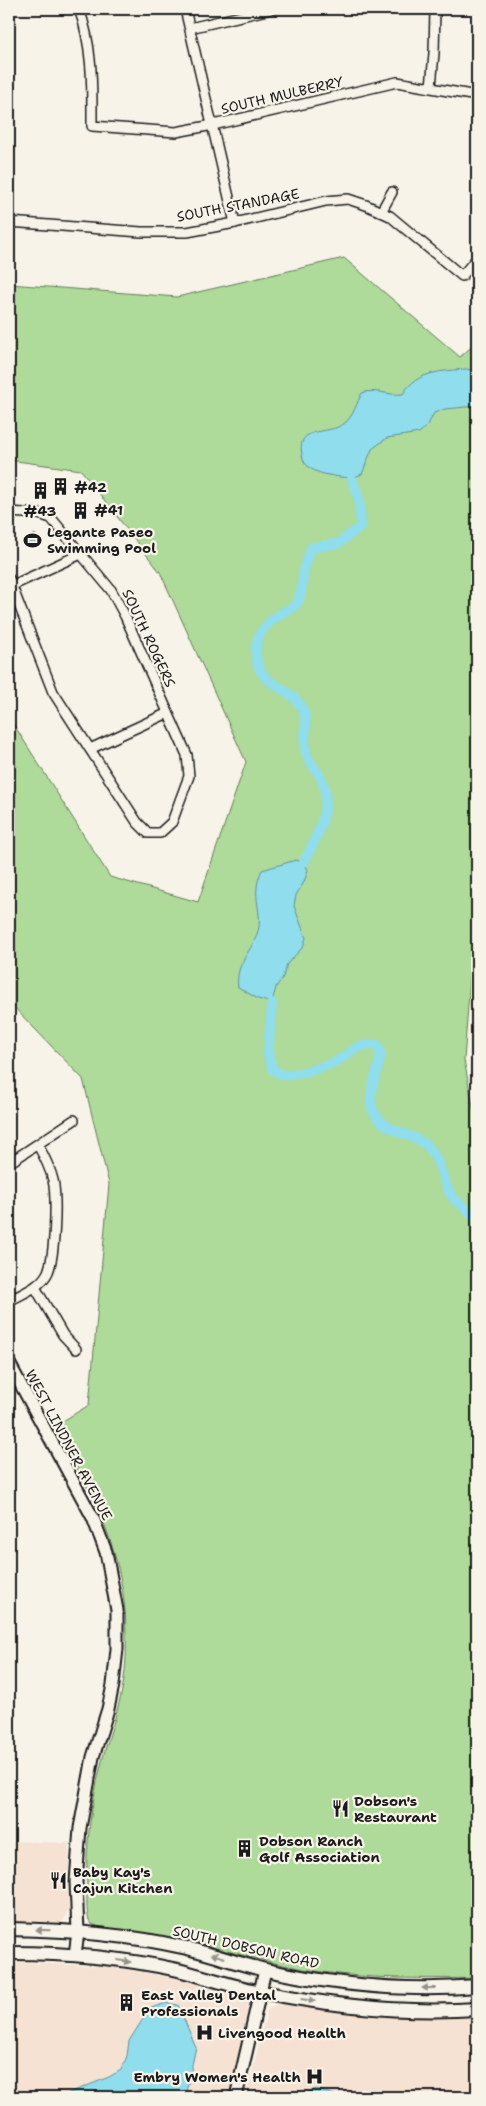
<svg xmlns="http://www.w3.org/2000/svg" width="486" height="2106" font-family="'Shantell Sans',sans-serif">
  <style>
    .built { fill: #f5e2d3 }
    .green { fill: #aedb99; stroke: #657c5a }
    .water { fill: #8fdded; stroke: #619099 }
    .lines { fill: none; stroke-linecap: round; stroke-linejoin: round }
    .canal { stroke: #8fdded; stroke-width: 10 }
    .minor-casing { stroke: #1c1c1c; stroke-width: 12 }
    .tertiary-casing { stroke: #1c1c1c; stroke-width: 15 }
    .secondary-casing { stroke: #1c1c1c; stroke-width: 16 }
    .minor { stroke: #f7f3e8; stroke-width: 9 }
    .tertiary { stroke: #f7f3e8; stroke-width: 11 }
    .secondary { stroke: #f7f3e8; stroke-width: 12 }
    .oneway { fill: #94928c }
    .labels { text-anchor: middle; stroke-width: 4.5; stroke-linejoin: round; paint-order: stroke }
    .street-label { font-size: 14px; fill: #1c1c1c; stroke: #f7f3e8 }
    .poi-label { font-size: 14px; font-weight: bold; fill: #1c1c1c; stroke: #f7f3e8; text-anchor: start }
  </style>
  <rect width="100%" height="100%" fill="#f7f3e8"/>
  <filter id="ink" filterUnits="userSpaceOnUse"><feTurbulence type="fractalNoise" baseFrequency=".02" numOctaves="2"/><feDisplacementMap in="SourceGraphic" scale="10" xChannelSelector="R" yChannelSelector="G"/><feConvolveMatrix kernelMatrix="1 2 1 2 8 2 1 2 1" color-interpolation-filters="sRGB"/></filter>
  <g filter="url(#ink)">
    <g class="built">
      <path d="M9 1841 69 1843 68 1911 63 1921 60 1923H9Z"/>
      <path d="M9 1962 114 1967 175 1978 250 1998 229 2097H185L196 2047 151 2008 129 2041 127 2056 121 2070 109 2077 59 2097H9Z"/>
      <path d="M276 2004 371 2016 416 2018 477 2017V2097H341L316 2090 297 2097H246L267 2011Z"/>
    </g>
    <path class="green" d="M344 258 460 357 477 342V884L464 1060 477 1127V1978C425 1979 373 1979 322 1972 272 1965 223 1949 174 1938 149 1933 124 1930 99 1927L92 1924 89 1920C86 1910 87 1899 87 1889 85 1848 91 1805 101 1765 106 1744 114 1724 119 1703 125 1681 127 1658 126 1635 126 1554 94 1494 53 1427L89 1405 109 1184 83 1079 9 1002V717L110 877 198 902 246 762 160 572 81 470 9 460V284L177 297Z"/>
    <g class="water">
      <path d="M467 369 477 372V406L445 409 434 413 428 425 419 433 387 438 372 449 362 474C350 480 341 477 328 475 319 473 306 469 303 459 293 423 327 437 345 423 353 417 357 402 362 393 375 388 388 396 403 394 416 371 443 371 467 369Z"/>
      <path d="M35 534 40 542 24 544V541Z"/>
      <path d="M296 860 304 862 308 870 304 882 296 895 294 906 306 938 303 947 287 964 283 977 276 987 272 1003 258 999 238 987C235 964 250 954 257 934 265 914 249 896 262 870Z"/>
      <path d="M166 2003 178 2005 196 2047 185 2097H59L109 2077 121 2070 127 2056 129 2041 141 2022 151 2008Z"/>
      <path d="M316 2089 341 2097H297Z"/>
    </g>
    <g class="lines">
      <g class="canal">
        <path d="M304 862C317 837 335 804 320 776 314 766 305 759 305 746 304 731 310 716 298 702 282 683 254 684 256 649 256 631 271 620 285 611 289 609 295 607 297 603 303 592 302 581 304 570 306 562 309 555 311 548L339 543 361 526 359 499 352 479"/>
        <path d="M272 1003 268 1054 273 1070C276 1071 280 1074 283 1075 292 1077 331 1065 339 1060 354 1050 358 1043 377 1045L381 1055C374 1089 355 1113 399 1132 411 1137 420 1138 429 1148 442 1162 442 1185 454 1199 461 1206 470 1211 477 1219"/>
      </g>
      <defs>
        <g id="minor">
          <path d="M79 9C93 46 92 87 92 126L176 132 213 125 397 82 477 96"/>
          <path d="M185 9 235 223"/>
          <path d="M190 28 271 9"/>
          <path d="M431 87 434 53 435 9"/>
          <path d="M381 212 392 192"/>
          <path d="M9 222 141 232H187L235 223 326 201 348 199 366 205 390 216 462 276 477 258"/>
          <path d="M9 512 39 514 51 518 111 590 125 616 187 755 189 776 172 822 160 833H148L137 822 53 692 9 579"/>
          <path d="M11 586 81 554"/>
          <path d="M90 749 168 713"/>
          <path d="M9 1163 74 1120"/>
          <path d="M35 1287 63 1335 76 1349"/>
          <path d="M9 1301C23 1293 41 1287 48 1272 55 1255 57 1198 53 1180 50 1167 44 1156 38 1145"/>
        </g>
        <g id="tertiary">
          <path d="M9 1363 93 1518 106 1552 117 1610V1649L113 1685 108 1709 93 1757 80 1828 76 1882 78 1932 75 1955"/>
          <path d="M236 2097 265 1970"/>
        </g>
        <g id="secondary">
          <path d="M9 1929C67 1930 125 1934 182 1947 210 1953 238 1964 266 1970 335 1985 407 1992 477 1986"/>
          <path d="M9 1953C66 1953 123 1958 178 1970 206 1977 234 1987 262 1992 333 2006 405 2014 477 2009"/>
        </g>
      </defs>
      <use href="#minor" class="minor-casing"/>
      <use href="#tertiary" class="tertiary-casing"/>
      <use href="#secondary" class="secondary-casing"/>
      <use href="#minor" class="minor"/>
      <use href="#tertiary" class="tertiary"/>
      <use href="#secondary" class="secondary"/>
    </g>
    <defs><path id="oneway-solid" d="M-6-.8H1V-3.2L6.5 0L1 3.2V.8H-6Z" transform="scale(1.25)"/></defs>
    <g class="oneway">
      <use href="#oneway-solid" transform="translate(43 1930) rotate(-178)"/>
      <use href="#oneway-solid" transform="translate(218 1956) rotate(-164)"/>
      <use href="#oneway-solid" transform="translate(124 1961) rotate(8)"/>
      <use href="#oneway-solid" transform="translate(429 1988) rotate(-180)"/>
      <use href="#oneway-solid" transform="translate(308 2000) rotate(8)"/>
    </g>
  </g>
  <defs>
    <symbol id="building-bare" viewBox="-9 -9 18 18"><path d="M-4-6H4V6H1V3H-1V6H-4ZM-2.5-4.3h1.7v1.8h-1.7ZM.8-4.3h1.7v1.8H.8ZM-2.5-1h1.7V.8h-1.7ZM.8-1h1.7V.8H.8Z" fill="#1c1c1c" stroke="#f7f3e8" stroke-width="2.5" paint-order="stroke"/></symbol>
    <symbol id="stadium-bare" viewBox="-9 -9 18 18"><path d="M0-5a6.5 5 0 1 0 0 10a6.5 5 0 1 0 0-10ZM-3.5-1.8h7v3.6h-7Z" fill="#1c1c1c" stroke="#f7f3e8" stroke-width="2.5" paint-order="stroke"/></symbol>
    <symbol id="restaurant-bare" viewBox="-9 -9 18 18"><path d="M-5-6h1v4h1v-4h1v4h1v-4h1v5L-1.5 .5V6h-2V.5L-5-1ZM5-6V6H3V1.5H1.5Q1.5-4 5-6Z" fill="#1c1c1c" stroke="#f7f3e8" stroke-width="2.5" paint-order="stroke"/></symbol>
    <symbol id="hospital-bare" viewBox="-9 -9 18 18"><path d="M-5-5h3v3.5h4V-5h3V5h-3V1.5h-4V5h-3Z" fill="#1c1c1c" stroke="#f7f3e8" stroke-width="2.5" paint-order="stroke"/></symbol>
  </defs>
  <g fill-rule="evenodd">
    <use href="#building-bare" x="48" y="474" width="25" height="25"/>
    <use href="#building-bare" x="28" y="478" width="25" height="25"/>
    <use href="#building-bare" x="68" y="498" width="25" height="25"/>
    <use href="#stadium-bare" x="20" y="528" width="25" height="25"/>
    <use href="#restaurant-bare" x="328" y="1796" width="25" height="25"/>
    <use href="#building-bare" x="232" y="1836" width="25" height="25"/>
    <use href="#restaurant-bare" x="46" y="1868" width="25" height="25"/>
    <use href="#building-bare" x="114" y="1990" width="25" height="25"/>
    <use href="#hospital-bare" x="192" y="2020" width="25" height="25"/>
    <use href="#hospital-bare" x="302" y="2064" width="25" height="25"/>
  </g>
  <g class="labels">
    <g class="street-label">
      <text transform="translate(282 95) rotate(-13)" y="5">SOUTH MULBERRY</text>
      <text transform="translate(238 205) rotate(-11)" y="5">SOUTH STANDAGE</text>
      <text transform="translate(149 638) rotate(65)" y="5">SOUTH ROGERS</text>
      <text transform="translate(69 1445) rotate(62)" y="5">WEST LINDNER AVENUE</text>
      <text transform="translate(246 1947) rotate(13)" y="5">SOUTH DOBSON ROAD</text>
    </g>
    <g class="poi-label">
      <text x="74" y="492">#42</text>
      <text x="94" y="515">#41</text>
      <text x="40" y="516" text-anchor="middle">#43</text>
      <text x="47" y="537">Legante Paseo<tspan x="47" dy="16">Swimming Pool</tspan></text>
      <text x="354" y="1806">Dobson's<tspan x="354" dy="16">Restaurant</tspan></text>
      <text x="259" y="1846">Dobson Ranch<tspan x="259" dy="16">Golf Association</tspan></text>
      <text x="73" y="1877">Baby Kay's<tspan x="73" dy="16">Cajun Kitchen</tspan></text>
      <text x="141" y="2000">East Valley Dental<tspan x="141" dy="16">Professionals</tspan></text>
      <text x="218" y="2038">Livengood Health</text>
      <text x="301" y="2082" text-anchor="end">Embry Women's Health</text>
    </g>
  </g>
  <rect width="486" height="2106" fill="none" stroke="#f7f3e8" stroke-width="30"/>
  <rect x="15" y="15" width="456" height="2076" fill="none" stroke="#1c1c1c" stroke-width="2" filter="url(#ink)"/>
</svg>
